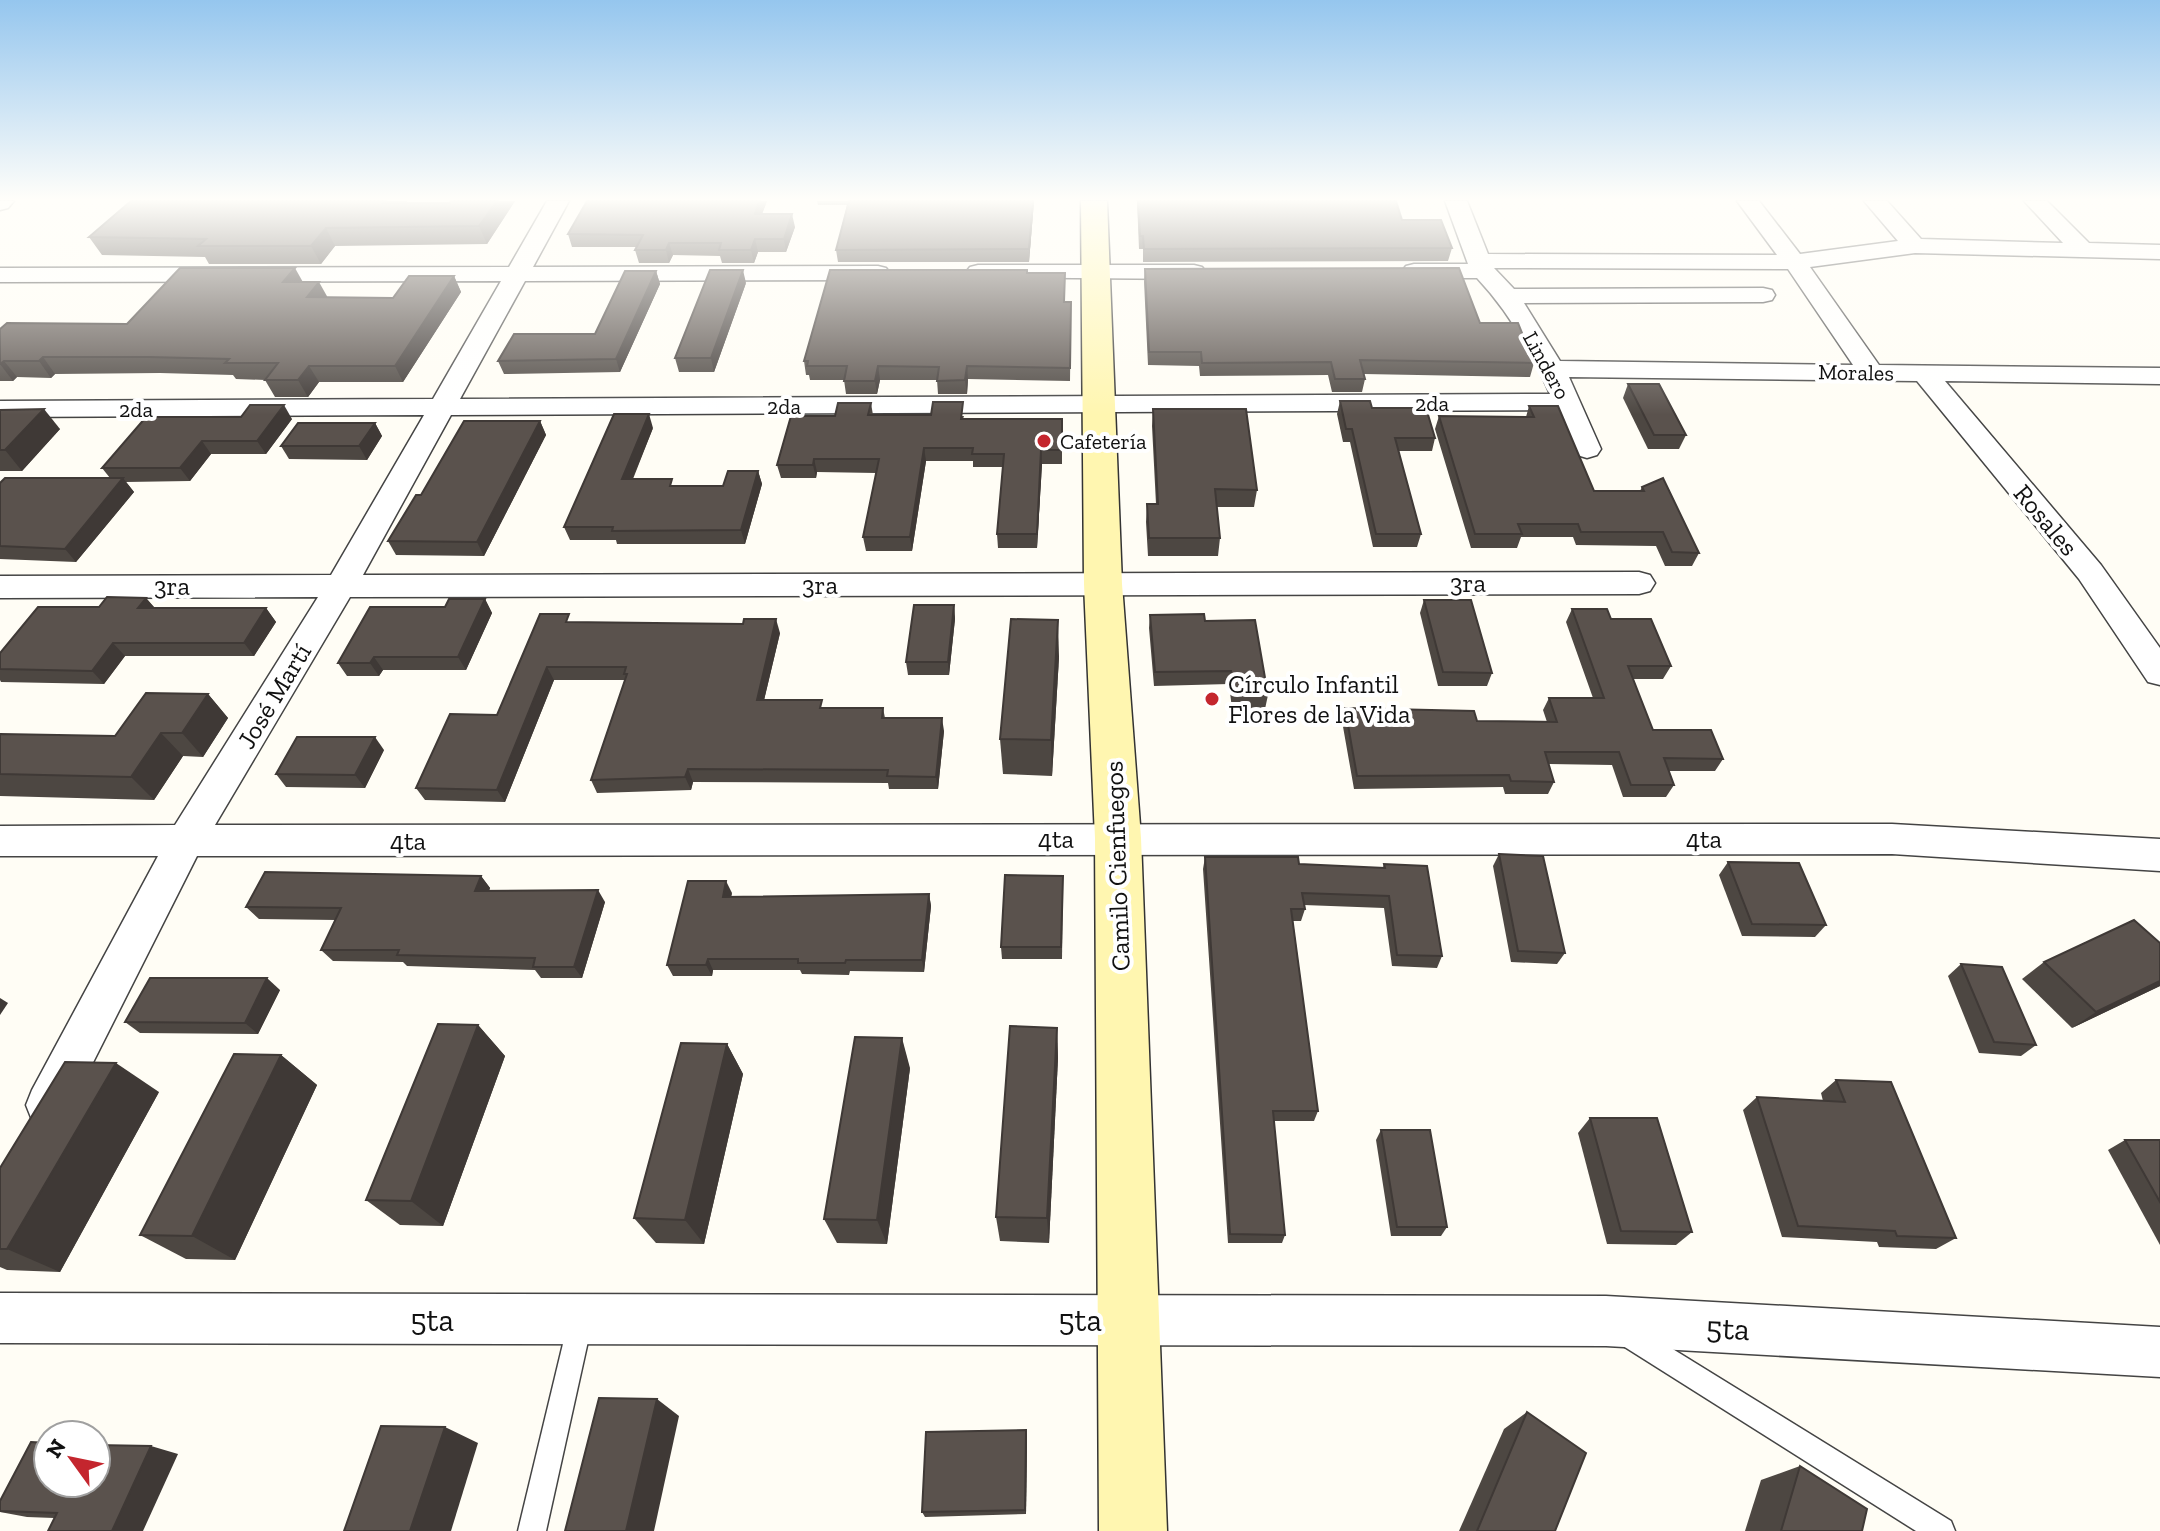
<svg xmlns="http://www.w3.org/2000/svg" width="2160" height="1531" font-family="'Zilla Slab',serif">
  <style>
    .lines { fill: none; stroke-linecap: round; stroke-linejoin: round }
    .lane-casing { stroke: #444; stroke-width: 3 }
    .street-casing { stroke: #444; stroke-width: 3 }
    .secondary-casing { stroke: #333; stroke-width: 3 }
    .lane { fill: #fff; fill-rule: evenodd }
    .street { fill: #fff; fill-rule: evenodd }
    .secondary { fill: #fff6b0; fill-rule: evenodd }
    .wall { fill: #4d4742 }
    .shaded-wall { fill: #3f3936 }
    .building { fill: #5a524d; stroke: #3f3936; stroke-width: 2 }
    .poi-dot { fill: #c4262e; stroke: #fff; stroke-width: 3 }
    .labels { text-anchor: middle; stroke-width: 8; stroke-linejoin: round; paint-order: stroke }
    .far-street-label { font-size: 22px; fill: #111; stroke: #fff }
    .far-poi-label { font-size: 22px; fill: #111; stroke: #fff; text-anchor: start }
    .street-label { font-size: 26px; fill: #111; stroke: #fff }
    .poi-label { font-size: 26px; fill: #111; stroke: #fff; text-anchor: start }
    .near-street-label { font-size: 32px; fill: #111; stroke: #fff }
  </style>
  <rect width="100%" height="100%" fill="#fffdf5"/>
  <g class="lines">
    <defs>
      <g id="lane">
        <path d="M580 1311 589 1314 592 1323 546 1531H518L568 1323 571 1314Z"/>
        <path d="M1629 1322 1951 1521 1955 1531H1916L1620 1344 1616 1335 1620 1326Z"/>
      </g>
      <g id="street">
        <path d="M0 201H14L8 208 0 210Z"/>
        <path d="M547 201H569L533 267 878 266 886 268 890 273 886 278 878 280 525 281 460 399 1550 394C1532 352 1508 311 1477 278H1414L1406 276 1402 271 1406 266 1414 264H1468L1445 201H1467L1488 254 1777 255 1737 201H1759L1800 254 1898 241 1864 201H1887L1921 239 2063 243 2024 201H2047L2089 243 2160 245V259L1915 253 1810 267 1879 365 2160 368V384L1945 381 2101 565 2160 648V685L2148 682 2079 579 1917 381 1569 377 1601 449 1597 455 1587 458 1577 455 1556 410 451 415 363 575 1639 572 1650 575 1655 583 1650 591 1639 594 350 597 215 825 1892 824 2160 839V871L1892 854 197 856 64 1120 48 1126 32 1120 26 1105 32 1090 158 856H0V826L175 825 318 597 0 598V576L331 575 424 415 0 417V401L433 399 501 281 0 282V268L509 267ZM1494 268 1788 269 1853 365 1560 361 1524 303 1763 302 1772 300 1775 295 1772 290 1763 288 1514 289Z"/>
        <path d="M978 265H1194L1202 267 1206 272 1202 277 1194 279 970 277 966 272 970 267Z"/>
        <path d="M0 1293 1606 1296 2160 1327V1377L1606 1346 0 1343Z"/>
      </g>
      <path id="secondary" d="M1081 201H1107L1122 584 1141 838 1167 1531H1099L1095 838 1084 584Z"/>
    </defs>
    <use href="#lane" class="lane-casing"/>
    <use href="#street" class="street-casing"/>
    <use href="#secondary" class="secondary-casing"/>
    <use href="#lane" class="lane"/>
    <use href="#street" class="street"/>
    <use href="#secondary" class="secondary"/>
  </g>
  <g class="wall">
    <path d="M131 201H407L405 203H450L515 201 487 244 335 246 321 264H209L205 257 102 255 89 237Z"/>
    <path d="M767 201 762 214 795 227 786 252H758L754 263H722L720 256 673 255 669 263H639L635 250 637 247H572L568 234Z"/>
    <path d="M817 201H1034L1029 262H838L836 250 847 205H818Z"/>
    <path d="M1137 201H1396L1402 220 1452 248 1448 261 1143 262V249H1139Z"/>
    <path d="M1145 269 1480 323 1534 363 1530 377 1364 374 1365 379 1362 392H1332L1328 375 1200 376 1199 366 1148 365 1144 282Z"/>
    <path d="M656 271 660 284 620 372 504 374 498 361 595 334Z"/>
    <path d="M1027 273 1065 302H1071L1070 381 968 379 967 394H938L937 380H880L877 394H846L844 380H810L809 375H806L804 361Z"/>
    <path d="M454 276 461 292 403 382H319L308 397H275L265 380 236 379 233 375 160 373 55 374 51 378 17 377 13 381H0V329L127 324 303 282 327 297 393 298Z"/>
    <path d="M746 283 714 372H679L675 358Z"/>
    <path d="M1628 384 1686 435 1679 449H1648L1623 398Z"/>
    <path d="M1340 401 1372 408 1435 438 1432 451H1398L1421 534 1417 547H1373L1350 442H1343L1337 414Z"/>
    <path d="M871 403 873 415 964 416 963 419H1062V464H1042L1037 548H998L997 534 1003 467H973V461H926L912 551H866L863 537 876 473 817 472 816 478H781L777 465 835 416Z"/>
    <path d="M1529 406 1594 491H1640L1642 487 1699 553 1692 566H1665L1656 546 1576 545 1573 537H1521L1517 548H1471L1435 429 1439 416 1526 417Z"/>
    <path d="M1153 409 1257 490 1254 507H1217L1220 538 1218 556H1148L1146 522 1147 504H1156L1152 426Z"/>
    <path d="M0 410 60 429 22 471H0Z"/>
    <path d="M146 417 292 419 266 454H211L190 481 126 482 134 492 76 562 0 559V483L110 478 102 468Z"/>
    <path d="M540 421 546 435 484 556 396 555 388 541 421 495Z"/>
    <path d="M375 423 382 436 367 460 289 459 281 446Z"/>
    <path d="M653 428 633 479 675 486H723L758 471 762 484 745 544H617L616 540H570L564 527Z"/>
    <path d="M146 598 155 608H266L276 622 254 656H125L104 684 1 682 0 680V653L99 607Z"/>
    <path d="M485 599 492 613 466 670H383L379 676H347L338 663 445 607Z"/>
    <path d="M1424 600 1492 673 1487 686H1438L1420 613Z"/>
    <path d="M954 605 955 619 949 675H908L906 662Z"/>
    <path d="M1572 609 1611 619 1671 666 1663 679H1633L1653 730 1723 759 1715 771H1669L1674 785 1666 797H1623L1612 765 1549 764 1554 782 1548 794H1505L1503 787 1354 789 1342 721 1345 708 1477 721 1547 722 1543 710 1549 698H1593L1566 622Z"/>
    <path d="M1150 615 1205 621 1268 695 1265 709H1232L1229 684 1154 686 1149 628Z"/>
    <path d="M572 622 780 633 764 700 824 708H883L885 718 944 731 938 789H889L888 783 693 782 691 790 597 793 591 780 625 680H554L505 802 425 800 416 788 497 715Z"/>
    <path d="M1059 657 1052 776 1003 774 1000 739Z"/>
    <path d="M208 694 228 718 203 757 183 756 154 800 0 796V734L115 736Z"/>
    <path d="M384 750 365 788 286 787 276 774Z"/>
    <path d="M1499 854 1565 953 1557 964 1511 962 1493 866Z"/>
    <path d="M1205 857 1299 864 1383 868 1384 864 1442 956 1437 968 1392 966 1384 908 1304 905 1305 909 1301 921H1293L1318 1111 1314 1121H1274L1285 1235 1282 1243H1228L1203 869Z"/>
    <path d="M1728 862 1826 925 1815 937 1742 936 1719 875Z"/>
    <path d="M481 876 490 888 489 891 605 902 582 978H541L535 970 407 966 403 962 333 961 321 950 336 920 259 919 246 907Z"/>
    <path d="M1063 888 1062 959H1002L1001 947Z"/>
    <path d="M732 893 731 897 929 894 931 906 924 972 850 971 849 975 802 974 800 970H713L712 976H673L667 965Z"/>
    <path d="M2160 943V986L2072 1028 2022 979 2044 962Z"/>
    <path d="M1961 964 2036 1045 2021 1056 1979 1053 1948 976Z"/>
    <path d="M280 990 258 1034 140 1033 125 1022Z"/>
    <path d="M478 1025 505 1056 443 1226 400 1225 366 1200Z"/>
    <path d="M1057 1028 1058 1058 1049 1243 1000 1241 996 1217Z"/>
    <path d="M727 1044 743 1074 704 1244 656 1243 634 1218Z"/>
    <path d="M281 1055 317 1085 235 1260 186 1259 140 1235Z"/>
    <path d="M910 1068 887 1244 837 1243 824 1219Z"/>
    <path d="M1836 1080 1956 1238 1936 1249 1879 1247 1877 1242 1782 1237 1743 1110 1757 1097 1823 1101 1821 1093Z"/>
    <path d="M159 1092 60 1272 7 1270 0 1267V1168Z"/>
    <path d="M1590 1118 1692 1232 1676 1245 1607 1244 1578 1133Z"/>
    <path d="M1381 1130 1447 1227 1441 1236H1391L1376 1140Z"/>
    <path d="M2125 1140H2160V1245L2108 1150Z"/>
    <path d="M1527 1412 1555 1531H1459L1504 1429Z"/>
    <path d="M1026 1430 1027 1436 1026 1514 925 1517 922 1512Z"/>
    <path d="M178 1454 54 1518 27 1517 0 1512V1501Z"/>
    <path d="M1800 1466 1862 1531H1745L1761 1480Z"/>
  </g>
  <g class="shaded-wall">
    <path d="M385 201H407L391 221 383 203Z"/>
    <path d="M497 201H515L487 244 479 226Z"/>
    <path d="M759 201H767L757 227 755 214Z"/>
    <path d="M1033 201H1034L1029 262V249Z"/>
    <path d="M792 214 795 227 786 252 784 239Z"/>
    <path d="M326 228 335 246 321 264 311 246Z"/>
    <path d="M755 239 758 252 754 263 751 250Z"/>
    <path d="M669 243 673 255 669 263 666 250Z"/>
    <path d="M295 268 304 284 283 282Z"/>
    <path d="M743 270 746 283 714 372 711 358Z"/>
    <path d="M656 271 660 284 620 372 616 359Z"/>
    <path d="M454 276 461 292 403 382 395 366Z"/>
    <path d="M319 282 328 298 307 297Z"/>
    <path d="M43 357 55 374 51 378 39 361Z"/>
    <path d="M4 361 17 377 13 381 0 364Z"/>
    <path d="M309 366 319 382 308 397 298 380Z"/>
    <path d="M878 366 880 380 877 394 875 381Z"/>
    <path d="M967 366 968 379 967 394 965 380Z"/>
    <path d="M284 405 292 419 266 454 257 441Z"/>
    <path d="M44 409 60 429 22 471 5 450Z"/>
    <path d="M649 414 653 428 627 492 622 479Z"/>
    <path d="M540 421 546 435 484 556 477 542Z"/>
    <path d="M375 423 382 436 367 460 359 446Z"/>
    <path d="M202 441 211 454 190 481 180 468Z"/>
    <path d="M924 448 926 461 912 551 910 537Z"/>
    <path d="M1041 450 1042 464 1037 548V534Z"/>
    <path d="M814 459 817 472 816 478 813 465Z"/>
    <path d="M758 471 762 484 745 544 741 530Z"/>
    <path d="M123 478 134 492 76 562 65 549Z"/>
    <path d="M146 598 157 611 138 608Z"/>
    <path d="M485 599 492 613 466 670 458 657Z"/>
    <path d="M954 605 955 619 949 675 948 662Z"/>
    <path d="M266 608 276 622 254 656 244 643Z"/>
    <path d="M776 619 780 633 761 713 757 700Z"/>
    <path d="M1058 620 1059 657 1052 776 1051 740Z"/>
    <path d="M113 643 125 656 104 684 92 671Z"/>
    <path d="M374 657 383 670 379 676 370 663Z"/>
    <path d="M547 667 554 680 505 802 497 790Z"/>
    <path d="M208 694 228 718 203 757 182 733Z"/>
    <path d="M942 718 944 731 938 789 936 777Z"/>
    <path d="M161 733 183 756 154 800 131 777Z"/>
    <path d="M375 737 384 750 365 788 355 775Z"/>
    <path d="M688 769 693 782 691 790 685 777Z"/>
    <path d="M481 876 490 888 484 903 475 891Z"/>
    <path d="M726 881 732 893 728 909 723 897Z"/>
    <path d="M598 890 605 902 582 978 574 967Z"/>
    <path d="M929 894 931 906 924 972 922 960Z"/>
    <path d="M708 959 713 970 712 976 706 965Z"/>
    <path d="M267 978 280 990 258 1034 245 1023Z"/>
    <path d="M2160 981V986L2072 1028 2096 1012Z"/>
    <path d="M0 998 8 1003 0 1015Z"/>
    <path d="M478 1025 505 1056 443 1226 411 1201Z"/>
    <path d="M1057 1028 1058 1058 1049 1243 1047 1218Z"/>
    <path d="M902 1038 910 1068 887 1244 877 1220Z"/>
    <path d="M727 1044 743 1074 704 1244 685 1220Z"/>
    <path d="M281 1055 317 1085 235 1260 192 1236Z"/>
    <path d="M116 1063 159 1092 60 1272 7 1249Z"/>
    <path d="M657 1399 679 1416 654 1531H626Z"/>
    <path d="M445 1427 478 1443 451 1531H410Z"/>
    <path d="M1026 1430 1027 1436 1026 1514 1025 1510Z"/>
    <path d="M151 1446 178 1454 143 1531H112Z"/>
  </g>
  <g class="building">
    <path d="M131 201H385L383 203H450L451 201H497L479 226 326 228 311 246H198L206 239 89 237Z"/>
    <path d="M587 201H759L755 214H792L784 239H755L751 250H719L721 243H669L666 250H635L643 235 568 234Z"/>
    <path d="M849 201H1033L1029 249 836 250Z"/>
    <path d="M1138 201H1396L1402 220H1441L1452 248 1144 249 1143 236H1140Z"/>
    <path d="M180 268H295L283 282H319L307 297 393 298 409 276H454L395 366H309L298 380H265L278 363H225L229 359 149 357H43L39 361H4L0 364V329L7 323 127 324Z"/>
    <path d="M1459 268 1480 323H1518L1534 363 1360 360 1365 379H1335L1331 362 1202 363 1201 352H1149L1145 269Z"/>
    <path d="M710 270H743L711 358H675Z"/>
    <path d="M830 270H1027V273H1065L1064 302H1071L1070 368 967 366 965 380 937 381 939 367 878 366 875 381H844L847 366H807L808 361H804Z"/>
    <path d="M625 271H656L616 359 498 361 514 334H595Z"/>
    <path d="M1628 384H1659L1686 435H1654Z"/>
    <path d="M1340 401H1370L1372 408H1426L1435 438H1395L1421 534H1376L1352 429H1346Z"/>
    <path d="M933 402H963L961 419H1062V450H1041L1037 534H997L1004 454H972L973 448H924L910 537H863L879 459H814L813 465H777L791 416H835L838 403H871L868 415H931Z"/>
    <path d="M250 405H284L257 441H202L180 468H102L146 417H241Z"/>
    <path d="M1529 406H1558L1594 491H1644L1642 487 1663 478 1699 553 1672 552 1663 532H1581L1578 524H1518L1522 534H1475L1439 416 1534 417Z"/>
    <path d="M44 409 5 450H0V410Z"/>
    <path d="M1153 409H1246L1257 490 1215 489 1220 538H1149L1147 504H1158Z"/>
    <path d="M614 414H649L622 479H672L670 486H723L728 471H758L741 530 612 531 613 527H564Z"/>
    <path d="M464 421H540L477 542 388 541 416 495H421Z"/>
    <path d="M298 423H375L359 446H281Z"/>
    <path d="M5 478H123L65 549 0 546V483Z"/>
    <path d="M107 597 146 598 138 608H266L244 643H113L92 671 0 669V653L38 607H99Z"/>
    <path d="M449 599H485L458 657H374L370 663H338L370 607H445Z"/>
    <path d="M1424 600H1471L1492 673 1443 672Z"/>
    <path d="M914 605H954L948 662H906Z"/>
    <path d="M1572 609H1607L1611 619H1651L1671 666H1628L1653 730H1711L1723 759 1664 758 1674 785H1631L1619 752H1545L1554 782 1511 781 1509 775 1357 776 1345 708 1474 711 1477 721 1557 722 1549 698H1604Z"/>
    <path d="M540 614H569L566 622 743 624 744 619H776L757 700H822L820 708H883L882 718H942L936 777 887 776 888 770 688 769 685 777 591 780 627 674H624L626 667H547L497 790 416 788 450 714 497 715Z"/>
    <path d="M1204 614 1205 621 1255 620 1268 695 1234 696 1231 671 1155 672 1150 615Z"/>
    <path d="M1011 619 1058 620 1051 740 1000 739Z"/>
    <path d="M146 693 208 694 182 733H161L131 777 0 774V734L115 736Z"/>
    <path d="M297 737H375L355 775 276 774Z"/>
    <path d="M1499 854 1543 856 1565 953 1518 951Z"/>
    <path d="M1205 857H1298L1299 864 1385 868 1384 864 1427 866 1442 956 1397 955 1389 896 1302 893 1305 909H1291L1318 1111H1273L1285 1235 1230 1234Z"/>
    <path d="M1728 862 1799 863 1826 925 1752 924Z"/>
    <path d="M265 872 481 876 475 891 598 890 574 967H533L535 958 397 955 399 950H321L341 908 246 907Z"/>
    <path d="M1005 875 1063 876 1061 947H1001Z"/>
    <path d="M688 881H726L723 897 929 894 922 960H846L845 963H798V959H708L706 965H667Z"/>
    <path d="M2134 920 2160 943V981L2096 1012 2044 962Z"/>
    <path d="M1961 964 2002 967 2036 1045 1994 1042Z"/>
    <path d="M150 978H267L245 1023 125 1022Z"/>
    <path d="M438 1024 478 1025 411 1201 366 1200Z"/>
    <path d="M1010 1026 1057 1028 1047 1218 996 1217Z"/>
    <path d="M855 1037 902 1038 877 1220 824 1219Z"/>
    <path d="M681 1043 727 1044 685 1220 634 1218Z"/>
    <path d="M234 1054 281 1055 192 1236 140 1235Z"/>
    <path d="M65 1062 116 1063 7 1249H0V1168Z"/>
    <path d="M1836 1080 1891 1082 1956 1238 1897 1236 1895 1231 1798 1226 1757 1097 1845 1102Z"/>
    <path d="M1590 1118H1657L1692 1232 1621 1231Z"/>
    <path d="M1381 1130H1430L1447 1227H1397Z"/>
    <path d="M2125 1140H2160V1202Z"/>
    <path d="M599 1398 657 1399 626 1531H565Z"/>
    <path d="M1527 1412 1586 1453 1555 1531H1477Z"/>
    <path d="M381 1426 445 1427 410 1531H344Z"/>
    <path d="M1026 1430 1025 1510 922 1512 926 1432Z"/>
    <path d="M31 1442 48 1443V1483H96V1445L151 1446 112 1531H48L57 1513 0 1511V1501Z"/>
    <path d="M1800 1466 1867 1509 1862 1531H1781Z"/>
  </g>
  <linearGradient id="sky" x2="0" y2="1"><stop stop-color="#95c6ee"/><stop offset="0.48" stop-color="#fffefa"/><stop offset="1" stop-color="#fffefa" stop-opacity="0"/></linearGradient>
  <rect width="2160" height="415" fill="url(#sky)"/>
  <g class="poi-dot">
    <circle cx="1044" cy="441" r="8"/>
    <circle cx="1212" cy="699" r="8"/>
  </g>
  <g class="labels">
    <g class="far-street-label">
      <text transform="translate(1547 365) rotate(61)" y="8">Lindero</text>
      <text transform="translate(1856 372) rotate(1)" y="8">Morales</text>
      <text x="1432" y="411">2da</text>
      <text x="784" y="414">2da</text>
      <text x="136" y="417">2da</text>
    </g>
    <g class="far-poi-label">
      <text x="1060" y="449">Cafetería</text>
    </g>
    <g class="street-label">
      <text transform="translate(2046 520) rotate(50)" y="9">Rosales</text>
      <text x="1468" y="592">3ra</text>
      <text x="820" y="594">3ra</text>
      <text x="172" y="595">3ra</text>
      <text transform="translate(274 696) rotate(-59)" y="9">José Martí</text>
      <text x="1056" y="848">4ta</text>
      <text x="1704" y="848">4ta</text>
      <text x="408" y="850">4ta</text>
      <text transform="translate(1117 866) rotate(-92)" y="9">Camilo Cienfuegos</text>
    </g>
    <g class="poi-label">
      <text x="1228" y="693">Círculo Infantil<tspan x="1228" dy="30">Flores de la Vida</tspan></text>
    </g>
    <g class="near-street-label">
      <text x="432" y="1331">5ta</text>
      <text x="1080" y="1331">5ta</text>
      <text transform="translate(1728 1328) rotate(3)" y="11">5ta</text>
    </g>
  </g>
  <g transform="translate(72 1459) rotate(303)"><circle r="38" fill="#ffffff" stroke="#a0a0a0" stroke-width="2"/>
  <path d="M0-6L14 30L0 20L-14 30Z" fill="#c4262e"/>
  <text y="-12" font-size="22" font-weight="bold" text-anchor="middle" fill="#111111">N</text>
  </g>
</svg>
